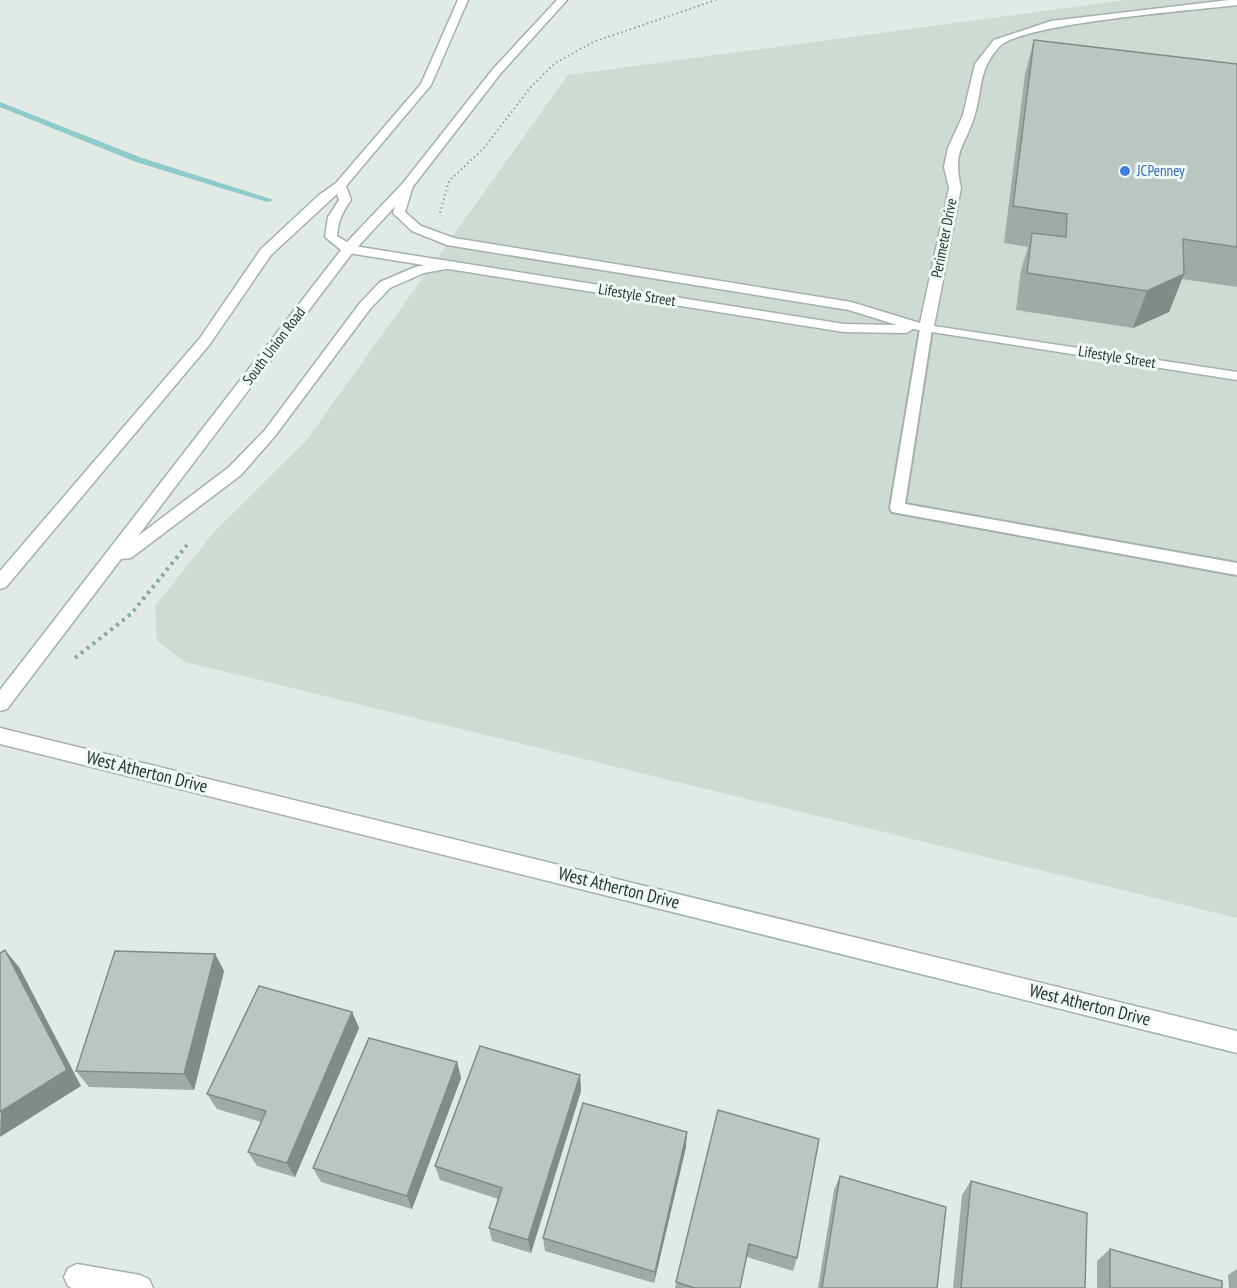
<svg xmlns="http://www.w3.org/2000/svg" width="1237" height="1288" font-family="'PT Sans Narrow',sans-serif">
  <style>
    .built { fill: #cfdad3 }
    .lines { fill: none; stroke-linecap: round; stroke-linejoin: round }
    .stream { fill: #8ecac9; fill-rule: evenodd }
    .service-casing { stroke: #a4b1aa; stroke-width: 4 }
    .minor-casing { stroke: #a4b1aa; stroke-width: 3 }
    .tertiary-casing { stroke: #a4b1aa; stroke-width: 3 }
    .path-far1 { stroke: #85aa98; stroke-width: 2; stroke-dasharray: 1.5 3; stroke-linecap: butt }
    .path { stroke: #85aa98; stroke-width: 4; stroke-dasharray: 3 4.5; stroke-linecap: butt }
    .service { fill: #fff; fill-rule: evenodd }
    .minor { fill: #fff; fill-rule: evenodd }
    .tertiary { fill: #fff; fill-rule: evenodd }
    .wall { fill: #a0aba5 }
    .shaded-wall { fill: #828b86 }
    .building { fill: #bac7c0; stroke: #828b86; stroke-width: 1.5 }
    .shop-dot { fill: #3f7fe0; stroke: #f1f7f3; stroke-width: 2 }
    .labels { text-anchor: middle; stroke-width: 6; stroke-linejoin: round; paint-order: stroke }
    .far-shop-label { font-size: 15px; fill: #366cbe; stroke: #f1f7f3; text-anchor: start }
    .far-street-label { font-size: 15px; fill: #23392f; stroke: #f1f7f3 }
    .street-label { font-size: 18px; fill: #23392f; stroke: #f1f7f3 }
  </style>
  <rect width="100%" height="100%" fill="#e1eae4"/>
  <path class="built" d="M1125 0H1237V918L185 662 157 641 155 606 214 532 306 441 568 75Z"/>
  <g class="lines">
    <path class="stream" d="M0 102 142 158 274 200 267 202 136 162 0 107Z"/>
    <defs>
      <path id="service" d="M926 325 932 329 905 504 1237 563V575L892 512 890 508 920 329Z"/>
      <g id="minor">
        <path d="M1229 0H1237V5C1197 10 1021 23 999 47 978 71 983 86 975 114 965 148 952 149 961 188L934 326 1237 372V380L913 329 906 333 844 332 348 253 342 249 348 245 844 324 897 325 849 310 447 245 412 231 393 213 401 186 407 182 413 186 405 212 421 226 454 238 851 302 920 323 949 188 944 167 948 148 963 115 975 64 994 40 1051 21Z"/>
        <path d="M77 1264 140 1275 149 1279 153 1288H72L68 1286 64 1277 68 1268Z"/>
      </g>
      <g id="tertiary">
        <path d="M458 0H468L431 85 346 186 351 200C343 211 338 221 337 236L347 242 403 183 493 69 557 0H567L501 73 411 189 353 252 138 536 229 467 265 430 360 303 380 282 415 267 446 261 453 265 451 268 424 273 390 288 370 309 275 436 241 475 131 558 121 559 7 709 0 711V690L341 250 325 237 328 217 339 200 337 194 271 255 210 344 6 587 0 589V571L200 338 261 249 319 195 336 183 421 84Z"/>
        <path d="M0 728 1237 1031V1053L0 744Z"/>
      </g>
    </defs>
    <use href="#service" class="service-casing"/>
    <use href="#minor" class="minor-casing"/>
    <use href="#tertiary" class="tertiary-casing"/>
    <path class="path-far1" d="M440 213 449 181 484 148 530 88 554 64 593 42 716 0"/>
    <path class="path" d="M75 658 131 614 187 545"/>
    <use href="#service" class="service"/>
    <use href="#minor" class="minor"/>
    <use href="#tertiary" class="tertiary"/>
  </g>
  <g class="wall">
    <path d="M1034 40 1237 64V287L1182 279 1169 312 1133 328 1016 310 1021 270 1028 247 1004 243 1025 74Z"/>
    <path d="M215 954 224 971 194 1090 89 1087 76 1071Z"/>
    <path d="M352 1012 359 1028 295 1177 257 1166 248 1152 261 1122 217 1109 207 1094Z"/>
    <path d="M457 1062 461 1078 412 1209 321 1182 313 1168Z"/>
    <path d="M580 1075 581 1091 531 1253 492 1241 489 1228 498 1199 440 1180 435 1166Z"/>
    <path d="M718 1110 797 1258 793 1271 747 1257 740 1288H675Z"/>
    <path d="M686 1147 654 1283 545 1251 543 1238Z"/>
    <path d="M840 1176 937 1288H818L834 1190Z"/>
    <path d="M971 1181 1085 1288H953L962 1195Z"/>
    <path d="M1110 1249 1222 1288H1097V1261Z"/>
    <path d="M1237 1269V1288H1229L1228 1275Z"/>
  </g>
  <g class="shaded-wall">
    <path d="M1184 274 1169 312 1133 328 1147 291Z"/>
    <path d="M5 950 19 967 81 1086 0 1137Z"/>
    <path d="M215 954 224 971 194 1090 184 1074Z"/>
    <path d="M352 1012 359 1028 295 1177 287 1163Z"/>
    <path d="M457 1062 461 1078 412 1209 407 1196Z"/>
    <path d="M580 1075 581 1091 531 1253 528 1240Z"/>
    <path d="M687 1132 686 1147 654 1283 655 1272Z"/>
  </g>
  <g class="building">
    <path d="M1034 40 1237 64V247L1183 239 1184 274 1147 291 1027 273 1032 233 1066 237 1067 214 1013 206Z"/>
    <path d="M5 950 67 1070 0 1112V953Z"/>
    <path d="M115 951 215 954 184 1074 76 1071Z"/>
    <path d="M259 986 352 1012 287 1163 248 1152 266 1111 207 1094Z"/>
    <path d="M369 1038 457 1062 407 1196 313 1168Z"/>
    <path d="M480 1046 580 1075 528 1240 489 1228 502 1188 435 1166Z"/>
    <path d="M583 1103 687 1132 655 1272 543 1238Z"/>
    <path d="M718 1110 819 1139 797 1258 749 1244 740 1288H695L676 1282Z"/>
    <path d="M840 1176 946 1207 937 1288H822Z"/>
    <path d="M971 1181 1087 1213 1085 1288H961Z"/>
    <path d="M1110 1249 1222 1281V1288H1110Z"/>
  </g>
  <circle class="shop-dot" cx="1125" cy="171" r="6"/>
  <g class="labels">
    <g class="far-shop-label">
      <text x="1137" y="176">JCPenney</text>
    </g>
    <g class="far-street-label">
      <text transform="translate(944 238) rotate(-79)" y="5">Perimeter Drive</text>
      <text transform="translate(637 295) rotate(9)" y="5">Lifestyle Street</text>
      <text transform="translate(274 346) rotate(-53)" y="5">South Union Road</text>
      <text transform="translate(1117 357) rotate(9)" y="5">Lifestyle Street</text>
    </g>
    <g class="street-label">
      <text transform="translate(147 772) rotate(14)" y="6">West Atherton Drive</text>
      <text transform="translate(619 888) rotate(14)" y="6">West Atherton Drive</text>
      <text transform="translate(1090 1005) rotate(14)" y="6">West Atherton Drive</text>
    </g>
  </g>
</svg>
